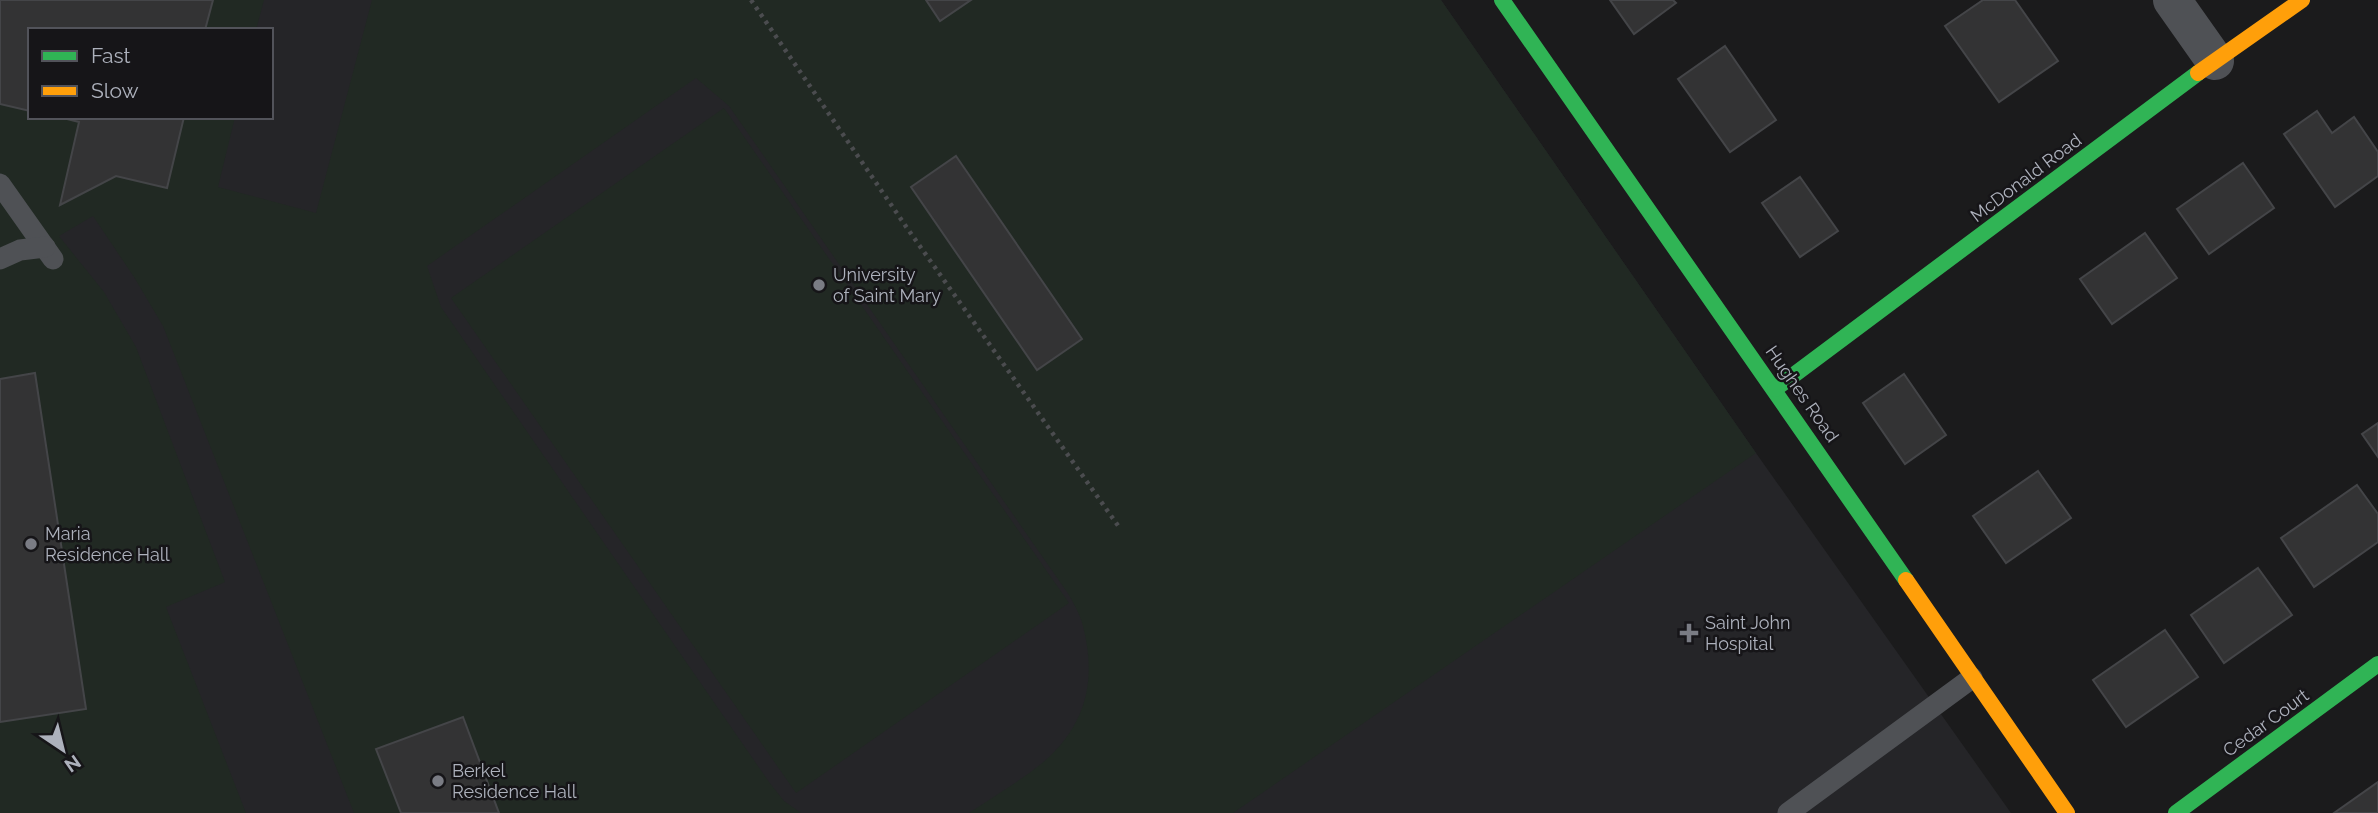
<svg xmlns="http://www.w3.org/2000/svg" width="2378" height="813" font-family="Raleway,sans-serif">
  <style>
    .built { fill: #252528; fill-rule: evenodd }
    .green { fill: #212923 }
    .building { fill: #333334; stroke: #444548; stroke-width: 2 }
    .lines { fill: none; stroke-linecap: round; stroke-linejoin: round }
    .path { stroke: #4b4c4f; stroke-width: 4.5; stroke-dasharray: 3.5 5; stroke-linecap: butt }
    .lane { stroke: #4f5155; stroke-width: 21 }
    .street { stroke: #4f5155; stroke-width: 38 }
    .fast { stroke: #30b455; stroke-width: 16 }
    .slow { stroke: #ff9f0a; stroke-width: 16 }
    .poi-dot { fill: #7a7c84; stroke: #161518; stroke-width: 2.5 }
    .labels { text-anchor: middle; stroke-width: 5; stroke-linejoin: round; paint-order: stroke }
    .street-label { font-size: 18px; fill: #adb1bc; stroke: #161518 }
    .poi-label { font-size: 18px; fill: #adb1bc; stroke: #161518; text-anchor: start }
  </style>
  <rect width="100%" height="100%" fill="#1b1b1c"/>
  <path class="built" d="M0 0H1441L1756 453 2011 813H0ZM30 30H271V117H30Z"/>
  <g class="green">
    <path d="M213 0H264L256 30H205Z"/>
    <path d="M372 0H926L940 21 971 0H1441L1756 453 1233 813H969C994 796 1027 777 1048 758 1088 721 1096 677 1083 626 1080 614 1073 602 1067 592L729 106 696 78 427 266 441 307 769 782 784 801 801 813H499L463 717 377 749 401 813H354L163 326 134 277 93 216 59 236 104 292 136 347 225 582 166 607 246 813H0V722L86 709 35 374 0 379V104L30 111V117H59L79 122 116 176 167 188 184 117H235L218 187 316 213Z"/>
    <path d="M724 108 1069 603 796 793 451 298Z"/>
  </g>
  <g class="building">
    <path d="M0 0H213L205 30H30V111L0 104Z"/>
    <path d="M926 0H971L940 21Z"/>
    <path d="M1610 0H1673L1676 3 1634 34Z"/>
    <path d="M1983 0H2015L2058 61 1999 102 1945 26Z"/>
    <path d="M1725 46 1776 120 1730 152 1678 79Z"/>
    <path d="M2317 111 2332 133 2354 117 2378 152V176L2335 207 2284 134Z"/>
    <path d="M59 117H184L167 188 116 176 60 205 79 122Z"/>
    <path d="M956 156 1082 339 1037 370 911 187Z"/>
    <path d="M2243 163 2274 208 2209 254 2177 209Z"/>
    <path d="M1800 177 1838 231 1800 257 1762 203Z"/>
    <path d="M2145 233 2177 278 2112 324 2080 279Z"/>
    <path d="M35 373 86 709 0 722V379Z"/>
    <path d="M1904 374 1946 435 1905 464 1863 403Z"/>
    <path d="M2378 423V457L2362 434Z"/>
    <path d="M2038 471 2071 518 2006 563 1973 516Z"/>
    <path d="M2357 485 2378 514V542L2314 587 2281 538Z"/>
    <path d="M2258 568 2292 615 2224 663 2191 615Z"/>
    <path d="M2165 630 2198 677 2126 727 2093 680Z"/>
    <path d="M463 717 499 813H401L376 749Z"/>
    <path d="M2378 782V813H2334Z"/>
  </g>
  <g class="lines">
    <path class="path" d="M751 0 907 228 1119 527"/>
    <g class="lane">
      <path d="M0 184 53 259"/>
      <path d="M0 259 20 250 45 247"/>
      <path d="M1788 813 1972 678"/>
    </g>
    <path class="street" d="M2172 0 2215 61"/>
    <g class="fast">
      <path d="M1502 0 1906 580"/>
      <path d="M1775 389 2198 73"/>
      <path d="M2176 813 2378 664"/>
    </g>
    <g class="slow">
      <path d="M2198 73 2302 0"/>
      <path d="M1906 580 2067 813"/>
    </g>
  </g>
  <g class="poi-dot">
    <circle cx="819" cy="285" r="7"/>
    <circle cx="31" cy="544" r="7"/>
    <path d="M1685.5 622.5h7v7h7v7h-7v7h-7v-7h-7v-7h7z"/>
    <circle cx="438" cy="781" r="7"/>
  </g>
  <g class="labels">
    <g class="street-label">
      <text transform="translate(2026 178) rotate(-37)" y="6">McDonald Road</text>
      <text transform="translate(1802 394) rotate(55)" y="6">Hughes Road</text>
      <text transform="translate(2266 723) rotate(-36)" y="6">Cedar Court</text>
    </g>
    <g class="poi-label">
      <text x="833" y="281">University<tspan x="833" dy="21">of Saint Mary</tspan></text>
      <text x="45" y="540">Maria<tspan x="45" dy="21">Residence Hall</tspan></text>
      <text x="1705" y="629">Saint John<tspan x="1705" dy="21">Hospital</tspan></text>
      <text x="452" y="777">Berkel<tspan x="452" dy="21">Residence Hall</tspan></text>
    </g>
  </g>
  <rect x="28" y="28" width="245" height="91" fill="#161518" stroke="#52535a" stroke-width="2"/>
  <rect x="42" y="51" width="35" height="10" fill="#30b455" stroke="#52535a" stroke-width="2"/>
  <text x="91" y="63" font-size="21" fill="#adb1bc">Fast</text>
  <rect x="42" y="86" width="35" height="10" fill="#ff9f0a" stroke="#52535a" stroke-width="2"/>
  <text x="91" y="98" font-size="21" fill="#adb1bc">Slow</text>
  <g transform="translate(63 750) rotate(145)" stroke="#161518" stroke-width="5" paint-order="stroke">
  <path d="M0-5L12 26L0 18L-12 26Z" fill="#adb1bc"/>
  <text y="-10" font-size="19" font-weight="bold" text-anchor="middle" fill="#adb1bc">N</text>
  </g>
</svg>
